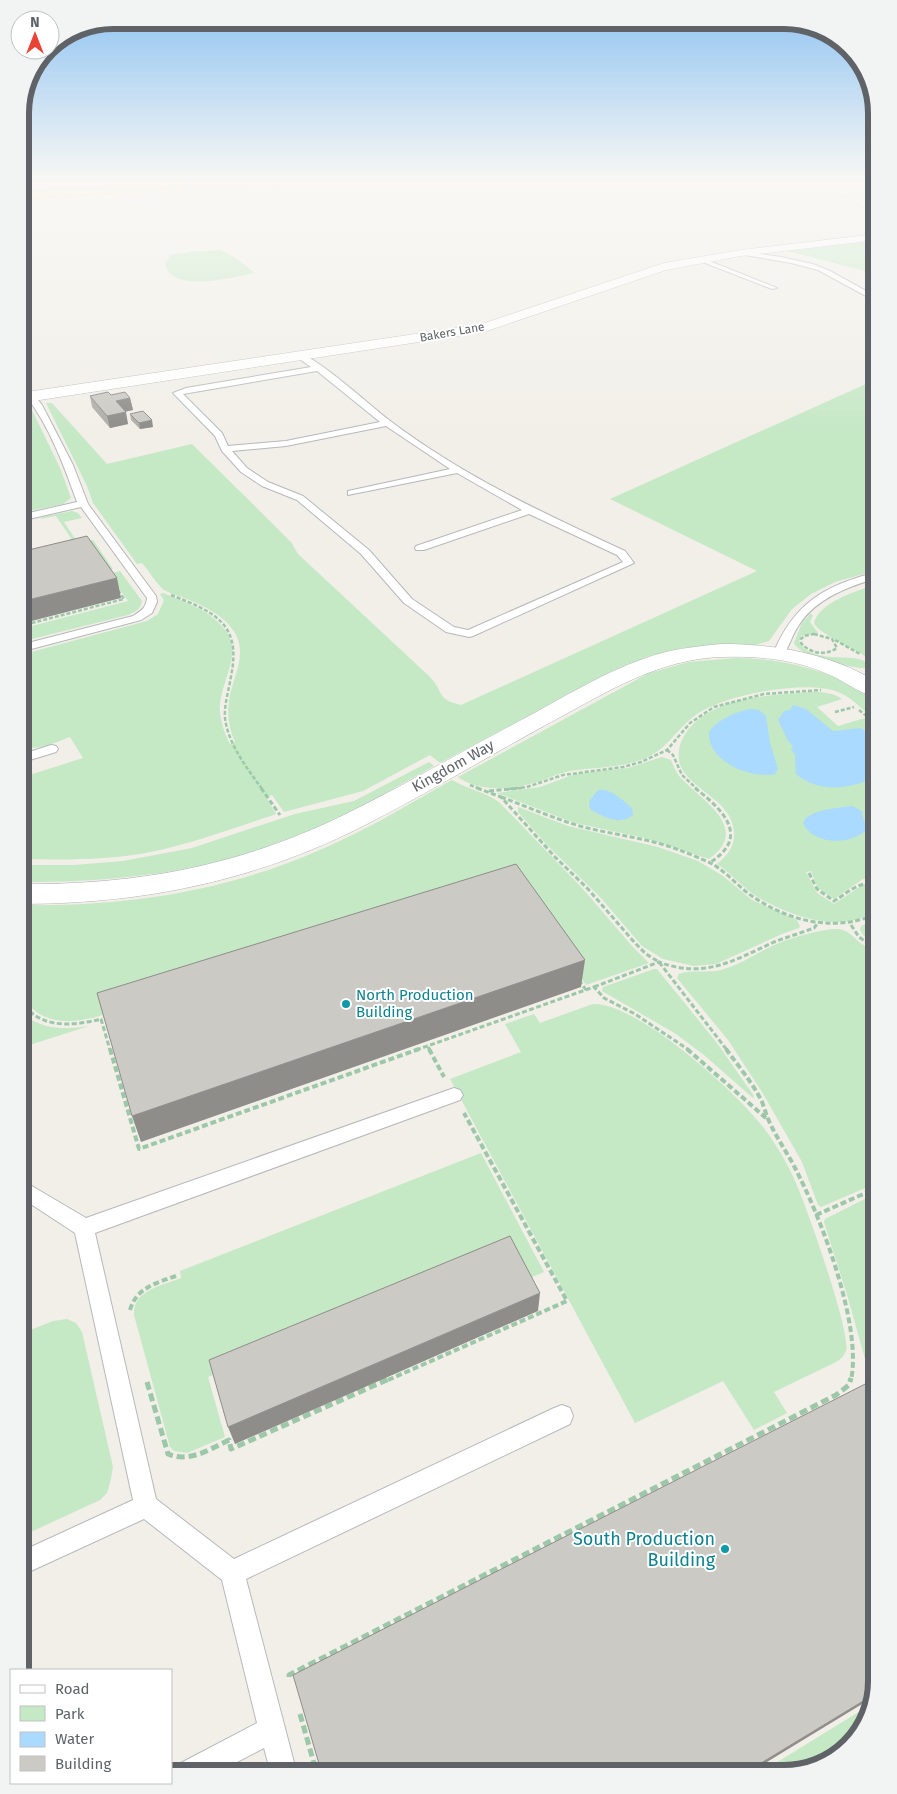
<svg xmlns="http://www.w3.org/2000/svg" width="897" height="1794" font-family="'Fira Sans',sans-serif">
  <style>
    .green { fill: #c5e8c5 }
    .water { fill: #aadaff }
    .lines { fill: none; stroke-linecap: round; stroke-linejoin: round }
    .lane-casing { stroke: #b5b8bc; stroke-width: 2 }
    .street-casing { stroke: #b5b8bc; stroke-width: 1 }
    .highway-casing { stroke: #f9ab00; stroke-width: 1 }
    .path-far4 { stroke: #9cc7a9; stroke-width: 1; stroke-dasharray: 2 1; stroke-linecap: butt }
    .path-far3 { stroke: #9cc7a9; stroke-width: 2.5; stroke-dasharray: 4 2; stroke-linecap: butt }
    .path-far2 { stroke: #9cc7a9; stroke-width: 3; stroke-dasharray: 5 2.5; stroke-linecap: butt }
    .path-far1 { stroke: #9cc7a9; stroke-width: 4; stroke-dasharray: 6 3; stroke-linecap: butt }
    .path { stroke: #9cc7a9; stroke-width: 5; stroke-dasharray: 8 4; stroke-linecap: butt }
    .lane { fill: #fff; fill-rule: evenodd }
    .street { fill: #fff; fill-rule: evenodd }
    .highway { fill: #fde293; fill-rule: evenodd }
    .wall { fill: #afaea9 }
    .shaded-wall { fill: #8f8d8a }
    .building { fill: #cccac5; stroke: #8f8d8a }
    .culture-dot { fill: #0f9aa8; stroke: #fff; stroke-width: 2 }
    .labels { text-anchor: middle; stroke-width: 4; stroke-linejoin: round; paint-order: stroke }
    .far-street-label { font-size: 12px; fill: #5f6368; stroke: #fff }
    .street-label { font-size: 15px; fill: #5f6368; stroke: #fff }
    .culture-label { font-size: 15px; fill: #0d838f; stroke: #fff; text-anchor: start }
    .near-culture-label { font-size: 18px; fill: #0d838f; stroke: #fff; text-anchor: end }
    .rim { fill: none; stroke: #5f6368; stroke-width: 6 }
  </style>
  <rect width="100%" height="100%" fill="#f1efe8"/>
  <g class="green">
    <path d="M192 184 20 194V189Z"/>
    <path d="M877 239V274L787 251Z"/>
    <path d="M220 250 234 257 255 273C234 277 191 289 172 275 169 273 167 268 165 265L170 255 190 252Z"/>
    <path d="M877 379V570L835 582 811 594 792 609 769 641 755 645H724L683 648 647 657 603 677 440 763 430 755 363 791 284 812 272 795 266 797 276 814C234 828 194 843 151 852 109 860 65 860 22 859L20 861V778L83 758 70 737C56 742 35 753 20 745V655L147 621 158 614 164 600 160 594 163 593C179 600 198 606 212 617 250 647 224 669 220 704 219 718 224 732 230 744L235 742C229 729 227 715 229 701 232 678 248 656 235 633 223 614 202 605 182 597 176 595 169 593 164 590 156 583 149 571 142 563L137 564 93 503 87 486 46 403H52L107 464 192 444 291 542 298 554 429 676C445 692 435 699 461 705L757 571 610 499Z"/>
    <path d="M30 406 60 468 71 498 63 504 20 513V408Z"/>
    <path d="M72 511 78 513 82 518 64 522 78 543 93 540 113 569 108 570 75 544 56 516 40 519 42 517Z"/>
    <path d="M120 571 142 601C141 609 135 612 128 615L20 642V629L128 601 109 574Z"/>
    <path d="M877 584V626L867 630 877 633V660L872 661C859 650 818 634 814 623 819 602 859 590 877 584Z"/>
    <path d="M810 614 813 615 810 622 818 633 801 636 799 642C812 663 843 654 862 660 867 662 872 666 876 669 860 670 800 658 794 643L801 625Z"/>
    <path d="M737 658C788 659 836 671 877 702V715L871 717C861 708 851 697 838 692 806 679 723 695 696 715 678 727 669 747 648 757 624 768 596 767 570 771 559 773 549 778 538 782 513 789 480 793 458 777L649 673 689 662Z"/>
    <path d="M797 693C812 692 829 690 842 699L817 707 838 726 865 718 877 729V775L872 780 877 783V883L868 879H863L834 899 818 888 811 871 806 872 817 893 834 904 864 884H871L877 887V909C844 936 789 916 756 896 742 887 731 873 717 864 728 855 735 846 734 832 732 801 696 793 682 769 677 760 678 748 682 740 701 700 759 696 797 693Z"/>
    <path d="M662 757 671 760C674 767 677 775 683 780 704 802 751 829 709 859L645 838 575 823 497 793 540 787 575 774 628 768Z"/>
    <path d="M429 762 434 766C396 787 359 809 320 827 226 869 125 883 23 882L31 865H74L123 861 192 848 295 814 354 801Z"/>
    <path d="M452 780C467 789 485 792 499 802L582 888 632 946 649 963 586 985 516 884 93 1018C84 1019 75 1022 66 1021 45 1021 20 1007 22 983 23 973 28 963 28 953 29 935 15 923 23 905 124 907 229 891 322 849 367 830 409 804 452 780Z"/>
    <path d="M518 807 568 826 658 847 698 861 723 876 752 900 797 920 800 926 799 928 782 934 716 964 694 966 663 959 642 946 601 898 547 845 518 812Z"/>
    <path d="M877 918V946L864 936 860 930 861 926Z"/>
    <path d="M833 929C848 928 851 936 862 944 867 947 872 950 877 953V1183L821 1207 818 1205 802 1162 762 1092 728 1040 677 978 679 974C690 969 710 974 724 969 741 964 755 954 770 947 789 938 811 932 833 929Z"/>
    <path d="M654 969H657L717 1043 754 1096 753 1098 704 1055 676 1034 602 991 603 987Z"/>
    <path d="M593 1004C638 1002 744 1098 769 1135 780 1151 791 1170 798 1188 808 1211 851 1333 846 1351 844 1356 841 1359 836 1362L774 1392 787 1413 754 1430 723 1381 635 1423 450 1079 521 1052 505 1024 534 1014 540 1023Z"/>
    <path d="M20 1010C37 1030 65 1030 89 1026L20 1048Z"/>
    <path d="M481 1153 544 1272 525 1280 510 1251 208 1377 225 1437 187 1453 174 1451 170 1447 134 1315C132 1290 164 1285 181 1278L180 1271Z"/>
    <path d="M877 1193V1412L869 1388 867 1366 848 1298 824 1222 825 1219Z"/>
    <path d="M67 1319 76 1323 82 1332 113 1467 110 1483 107 1493 100 1500 20 1537V1334L53 1321Z"/>
    <path d="M870 1705 861 1733 820 1767 784 1774H758Z"/>
  </g>
  <g class="water">
    <path d="M793 705 806 709 833 731 861 728 877 740V765L868 770 866 781C843 790 816 791 796 774L795 755 791 749 793 746 788 741 778 720 784 711 790 710Z"/>
    <path d="M750 709 759 710 766 716 770 743 778 769 775 774C751 779 708 762 709 733 714 721 738 711 750 709Z"/>
    <path d="M598 790C612 788 622 801 632 808L633 815C620 826 604 817 591 810L589 806 590 800Z"/>
    <path d="M853 806 863 812 862 814 867 829C853 846 812 845 803 823 808 809 840 808 853 806Z"/>
  </g>
  <g class="lines">
    <defs>
      <g id="lane">
        <path d="M741 251 781 257 813 264 830 271 877 297V302L818 270 791 263 739 254V252Z"/>
        <path d="M700 259H704L777 288 772 289 700 261Z"/>
        <path d="M298 354C313 353 374 409 389 420 461 475 543 513 625 551L634 563 473 636 469 637 446 632 404 603 361 554 297 500 262 486 241 472 222 451 215 436 173 393 186 388 311 367 298 358ZM317 371 380 422 286 441 228 446 222 433 183 394ZM386 426 450 469 348 491V495L457 473 522 510 416 546 415 548 416 550H424L529 514 617 555 623 562 468 630 454 627 412 599 369 550 303 496 268 482 247 468 232 451 286 446Z"/>
        <path d="M27 394H33L42 405 73 465 88 504 156 596 157 602 152 613 141 620 20 652V645L133 616C141 611 146 608 147 598L81 507 20 521V515L77 502C64 466 50 427 26 396Z"/>
        <path d="M877 572V578C848 587 816 598 799 625 792 635 789 647 783 656H775L773 654C794 603 825 585 877 572Z"/>
        <path d="M51 745 56 746 58 749 56 752 20 763V755Z"/>
        <path d="M454 1088 460 1090 463 1095 460 1100 95 1233 156 1499 234 1559 554 1408 562 1405 570 1408 573 1416 570 1424 246 1579 297 1774H271L264 1748 214 1774H173L177 1765 257 1723 222 1580 144 1519 20 1576V1552L133 1500 75 1233 20 1197V1179L86 1218Z"/>
      </g>
      <g id="street">
        <path d="M877 234V240L741 256 666 270 484 332 20 403V393L482 324 664 263 741 250Z"/>
        <path d="M721 644C776 644 829 653 877 682V698C858 693 842 679 823 672 792 659 757 656 724 657 660 658 607 692 553 721 492 754 433 790 371 822 260 880 145 904 20 904V884C139 885 245 865 352 811 412 781 470 747 529 716 571 693 615 666 662 653 681 648 701 646 721 644Z"/>
      </g>
      <path id="highway" d="M238 181H301L296 184 20 199V193Z"/>
    </defs>
    <use href="#lane" class="lane-casing"/>
    <use href="#street" class="street-casing"/>
    <use href="#highway" class="highway-casing"/>
    <path class="path-far4" d="M804 181 877 214"/>
    <g class="path-far3">
      <path d="M171 595C214 612 242 623 231 676 229 690 224 704 225 718 228 744 247 768 262 789"/>
      <path d="M20 626 124 599 118 590"/>
      <path d="M814 634 832 639 837 648C825 656 811 654 801 643V639L804 636Z"/>
      <path d="M835 640 860 654"/>
      <path d="M859 710 877 725"/>
      <path d="M835 712 854 707"/>
      <path d="M667 750 673 755 682 775 697 789"/>
      <path d="M470 785 480 789"/>
      <path d="M509 789 527 787 563 775 623 767 641 762 667 750 690 723 714 707 764 694 821 690"/>
    </g>
    <g class="path-far2">
      <path d="M261 788 280 815"/>
      <path d="M477 788 501 797 555 857 588 889 635 943 646 954 659 962 727 1050"/>
      <path d="M695 788C722 809 752 837 709 863"/>
      <path d="M489 791 521 788"/>
      <path d="M501 797C528 807 555 819 583 827 615 835 648 838 679 850 690 854 703 859 714 865 727 873 737 885 749 894 787 921 833 933 877 914"/>
      <path d="M809 873 817 889 834 901C848 893 860 879 877 885"/>
      <path d="M851 925 859 937 877 950"/>
      <path d="M20 935 23 958 20 970"/>
      <path d="M579 980 586 990"/>
      <path d="M594 987 659 962C704 979 733 961 774 942 787 937 801 933 814 928L817 924"/>
      <path d="M20 1000C40 1030 71 1026 102 1019"/>
      <path d="M101 1019 110 1050"/>
      <path d="M428 1047 430 1050"/>
      <path d="M416 1050 594 987 604 998 635 1014 689 1050"/>
    </g>
    <g class="path-far1">
      <path d="M110 1049 139 1149 419 1049"/>
      <path d="M429 1049 444 1077"/>
      <path d="M687 1049 766 1118"/>
      <path d="M726 1049C737 1064 750 1080 759 1096 764 1104 765 1113 769 1121 778 1141 791 1158 800 1178 824 1226 862 1328 851 1380"/>
      <path d="M816 1215 877 1188"/>
      <path d="M130 1310C136 1288 156 1283 176 1276"/>
      <path d="M388 1380 567 1301 464 1113"/>
    </g>
    <g class="path">
      <path d="M147 1382 168 1454C190 1463 210 1449 229 1440L231 1449 391 1378"/>
      <path d="M289 1677V1675L836 1395 849 1385 851 1378"/>
      <path d="M300 1714 317 1774"/>
    </g>
    <use href="#lane" class="lane"/>
    <use href="#street" class="street"/>
    <use href="#highway" class="highway"/>
  </g>
  <g class="wall">
    <path d="M111 395 130 398 133 410 125 412 128 424 110 428 92 407 90 396Z"/>
    <path d="M130 414 153 427 140 429 131 420Z"/>
  </g>
  <g class="shaded-wall">
    <path d="M130 398 133 410 118 413 116 401Z"/>
    <path d="M126 412 128 424 110 428 107 416Z"/>
    <path d="M152 420 153 427 140 429 139 423Z"/>
    <path d="M117 578 121 598 20 624V602Z"/>
    <path d="M585 960 581 987 141 1142 132 1116Z"/>
    <path d="M540 1293 538 1311 235 1444 228 1427Z"/>
    <path d="M873 1695 872 1698 747 1774H743Z"/>
  </g>
  <g class="building">
    <path d="M108 392 111 395 125 392 130 398 116 401 126 412 107 416 90 396Z"/>
    <path d="M143 411 152 420 139 423 130 414Z"/>
    <path d="M87 536 117 578 20 602V552Z"/>
    <path d="M516 864 585 960 132 1116 97 993Z"/>
    <path d="M510 1236 540 1293 228 1427 209 1360Z"/>
    <path d="M877 1378V1682L873 1695 743 1774H322L293 1675Z"/>
  </g>
  <linearGradient id="sky" x2="0" y2="1"><stop stop-color="#8fc3f1"/><stop offset="0.42" stop-color="#f9f8f5"/><stop offset="1" stop-color="#f9f8f5" stop-opacity="0"/></linearGradient>
  <rect width="897" height="432" fill="url(#sky)"/>
  <g class="culture-dot">
    <circle cx="346" cy="1004" r="5"/>
    <circle cx="725" cy="1549" r="5"/>
  </g>
  <g class="labels">
    <g class="far-street-label">
      <text transform="translate(452 332) rotate(-10)" y="4">Bakers Lane</text>
    </g>
    <g class="street-label">
      <text transform="translate(453 766) rotate(-29)" y="5">Kingdom Way</text>
    </g>
    <g class="culture-label">
      <text x="356" y="1000">North Production<tspan x="356" dy="17">Building</tspan></text>
    </g>
    <g class="near-culture-label">
      <text x="715" y="1545">South Production<tspan x="715" dy="21">Building</tspan></text>
    </g>
  </g>
  <path d="M0 0H897V1794H0ZM113 29H784A84 84 0 0 1 868 113V1681A84 84 0 0 1 784 1765H113A84 84 0 0 1 29 1681V113A84 84 0 0 1 113 29Z" fill="#f2f3f3" fill-rule="evenodd"/>
  <path class="rim" d="M113 29H784A84 84 0 0 1 868 113V1681A84 84 0 0 1 784 1765H113A84 84 0 0 1 29 1681V113A84 84 0 0 1 113 29Z"/>
  <rect x="10" y="1669" width="162" height="115" fill="#ffffff" stroke="#bfc1c3"/>
  <rect x="20" y="1685" width="25" height="8" fill="#ffffff" stroke="#bfc1c3"/>
  <text x="55" y="1694" font-size="15" fill="#5f6368">Road</text>
  <rect x="20" y="1706" width="25" height="15" fill="#c5e8c5" stroke="#bfc1c3"/>
  <text x="55" y="1719" font-size="15" fill="#5f6368">Park</text>
  <rect x="20" y="1732" width="25" height="15" fill="#aadaff" stroke="#bfc1c3"/>
  <text x="55" y="1744" font-size="15" fill="#5f6368">Water</text>
  <rect x="20" y="1756" width="25" height="15" fill="#cccac5" stroke="#bfc1c3"/>
  <text x="55" y="1769" font-size="15" fill="#5f6368">Building</text>
  <g transform="translate(35 35)"><circle r="24" fill="#ffffff" stroke="#bfc1c3"/>
  <path d="M0-4L9 19L0 12L-9 19Z" fill="#ea4335"/>
  <text y="-8" font-size="14" font-weight="bold" text-anchor="middle" fill="#5f6368">N</text>
  </g>
</svg>
